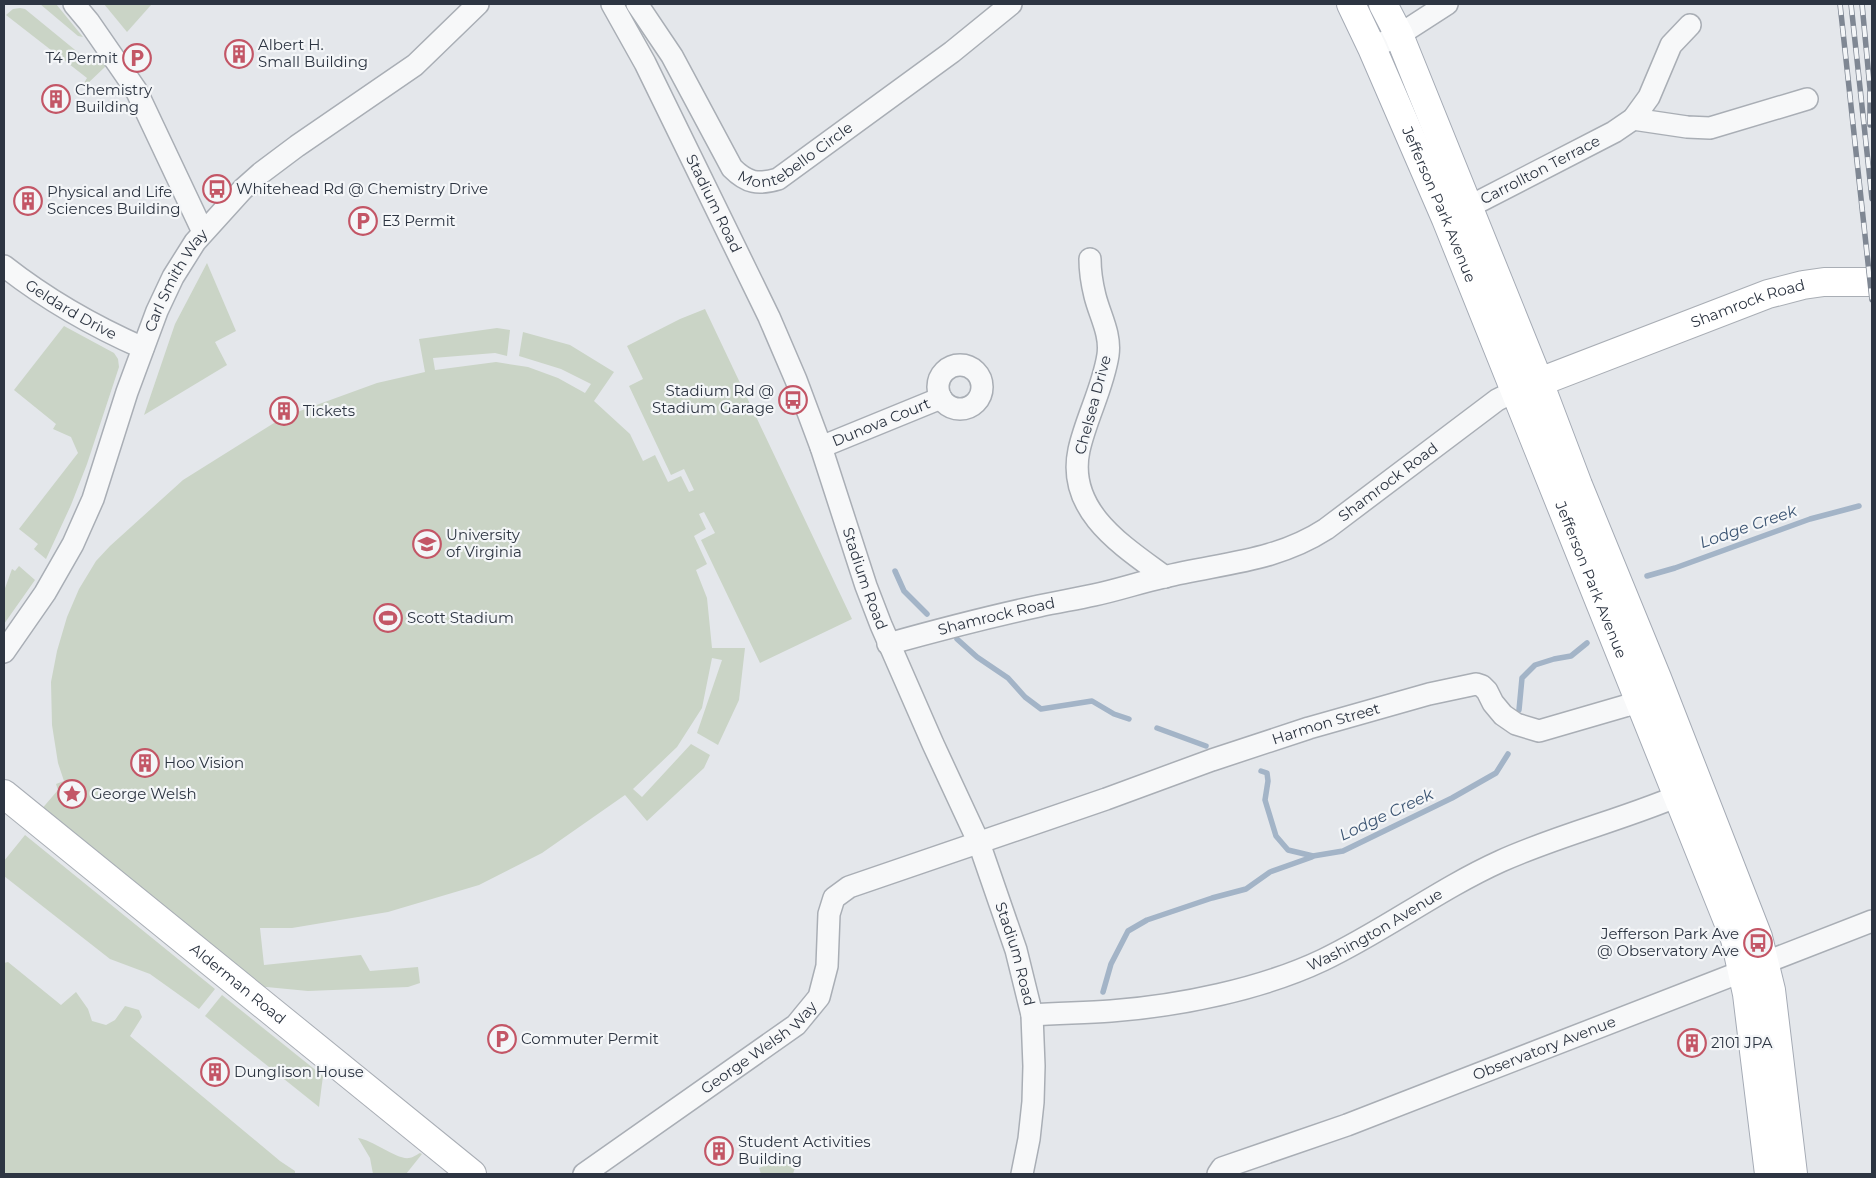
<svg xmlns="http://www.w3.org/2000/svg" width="1876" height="1178" font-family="Montserrat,sans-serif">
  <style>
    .green { fill: #cad4c6 }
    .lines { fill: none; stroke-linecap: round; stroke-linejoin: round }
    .stream { stroke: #a3b4c7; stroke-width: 5.5 }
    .street-casing { stroke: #a9aeb5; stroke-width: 24 }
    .secondary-casing { stroke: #a9aeb5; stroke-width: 30 }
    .primary-casing { stroke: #a5abb5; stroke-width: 30 }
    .street { stroke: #f7f8f9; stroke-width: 21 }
    .secondary { stroke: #fff; stroke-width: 28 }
    .primary { stroke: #fff; stroke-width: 28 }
    .rail-casing { stroke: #7f8793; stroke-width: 5.5 }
    .rail { stroke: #f4f6f8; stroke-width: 4; stroke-dasharray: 11; stroke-linecap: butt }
    .labels { text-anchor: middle; stroke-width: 4.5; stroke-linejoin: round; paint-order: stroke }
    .poi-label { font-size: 15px; fill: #2d3542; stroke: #f4f6f8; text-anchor: start }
    .street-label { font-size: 15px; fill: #2d3542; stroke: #f4f6f8 }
    .water-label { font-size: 16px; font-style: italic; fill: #3b5472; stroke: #f4f6f8 }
  </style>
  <rect width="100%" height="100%" fill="#e4e7eb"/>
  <g class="green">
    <path d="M40 4H56L83 37 78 36Z"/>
    <path d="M104 4H150L151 5 127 32Z"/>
    <path d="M20 8 25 9 80 54 96 60H102L106 66 86 85 84 83 87 78 6 15 13 9Z"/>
    <path d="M207 263 236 331 215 342 227 365 144 415 175 324Z"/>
    <path d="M705 309 852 619 760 663 701 540 715 533 704 512 699 514 706 529 694 536 707 564 696 570 707 598 712 648H745L739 700 718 745 697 733 722 660 712 658 702 708 677 747 633 789 642 797 691 744 710 755 704 768 647 821 625 795 542 853 479 885 388 912 292 928H260L264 965 361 955 370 971 418 967 420 983 408 987 308 991 256 986 40 811 58 790 56 784 64 781 58 763 52 725 51 682 57 651 67 617 79 589 96 561 110 546 183 480 274 423 300 411 377 383 425 372 419 339 497 328 510 330 507 356 495 353 433 358 435 370 496 362 528 367 558 378 585 393 591 384 561 369 519 356 523 332 570 345 614 372 594 401 630 434 643 461 655 455 668 482 681 476 689 492 694 490 684 469 671 475 629 386 643 379 627 346 680 319Z"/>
    <path d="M64 326 114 353 118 359 119 367 87 464 71 505 46 559 34 549 38 544 19 529 78 453 71 437 53 429 56 424 14 390Z"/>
    <path d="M19 566 35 580 4 624V591L12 569 15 571Z"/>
    <path d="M25 835 215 989 199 1009 150 974 110 959 4 876V861Z"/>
    <path d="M8 962 61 1005 76 992 88 1009 92 1021 106 1025 115 1020 125 1006 139 1010 142 1017 130 1036 280 1161 295 1171V1174H4V963Z"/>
    <path d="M222 995 323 1076 319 1107 205 1016Z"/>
    <path d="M358 1138C373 1140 397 1160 409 1158 412 1158 416 1155 420 1153L422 1154 406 1174H373L370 1158Z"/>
    <path d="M789 1158 796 1164 793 1174H761L759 1168Z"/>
  </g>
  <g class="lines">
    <g class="stream">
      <path d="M895 571 904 591 927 614"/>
      <path d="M1647 576 1675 568 1810 519 1859 506"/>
      <path d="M957 639 977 657 1008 678 1025 697 1041 709 1092 701 1114 714 1129 719"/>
      <path d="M1519 710 1522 678 1535 665 1554 659 1571 656 1587 643"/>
      <path d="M1157 728 1206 746"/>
      <path d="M1261 771 1267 773 1268 781 1265 800 1276 836 1288 850 1313 856 1343 851 1452 798 1496 773 1508 754"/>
      <path d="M1103 992 1111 964 1128 931 1147 920 1212 898 1246 889 1270 872 1312 857"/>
    </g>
    <defs>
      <g id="street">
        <path d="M74 4 89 22 136 90 203 232"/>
        <path id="s1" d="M612 4 645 63 769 317 796 380 821 447 866 586 881 625 933 744 979 843 1016 950 1032 1015 1034 1066 1033 1102 1029 1139 1022 1174"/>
        <path id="s2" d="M637 4 672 56 732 168C747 183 758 185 778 179L952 52 1011 4"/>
        <path d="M1372 48 1399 35 1447 4"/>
        <path d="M1633 119 1687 127 1710 128 1807 99"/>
        <path id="s3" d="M1455 214 1614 132 1633 119 1649 97 1671 45 1690 25"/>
        <path d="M1090 259C1090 271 1092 284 1095 296 1100 316 1111 334 1108 355 1103 388 1086 418 1079 450 1066 511 1123 546 1165 577"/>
        <path id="s4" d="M4 266C46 299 93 326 143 348"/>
        <circle cx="960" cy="387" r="22"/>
        <path id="s5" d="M821 447 941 398"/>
        <path id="s6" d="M888 644C938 630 988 617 1039 606 1057 602 1076 599 1094 595 1118 590 1141 582 1164 577 1221 563 1275 562 1326 529L1497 400 1515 391"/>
        <path id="s7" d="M4 652 45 593 73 544 93 499 127 392 157 311 173 277 195 242 243 189 261 173 297 146 415 65 478 4"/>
        <path id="s8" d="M1032 1015C1058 1013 1085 1013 1111 1011 1179 1006 1262 989 1323 960 1384 931 1439 889 1501 861 1563 833 1630 818 1692 790"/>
        <path id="s9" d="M584 1174 796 1025 819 997 827 966 829 914 834 898 849 887 1106 799 1212 760 1309 728 1429 694 1476 684 1482 686 1487 691 1493 703 1503 715 1516 724 1539 731 1625 706 1653 696"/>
        <path id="s10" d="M1218 1174 1222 1168 1347 1125 1872 921"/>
      </g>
      <g id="secondary">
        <path id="s11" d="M1516 391 1768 294 1803 285 1824 282H1872"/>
        <path id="s12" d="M4 794 472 1174"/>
      </g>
      <g id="primary">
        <path id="s13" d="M1351 4 1372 48 1446 219 1735 939 1747 994 1769 1174"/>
        <path d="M1383 4 1399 35 1539 382 1578 485 1657 678 1758 937 1771 990 1793 1174"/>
      </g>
    </defs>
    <use href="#street" class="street-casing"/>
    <use href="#secondary" class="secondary-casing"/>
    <use href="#primary" class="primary-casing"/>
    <use href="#street" class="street"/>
    <use href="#secondary" class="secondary"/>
    <use href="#primary" class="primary"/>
    <defs>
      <g id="rail">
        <path d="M1840 4 1872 300"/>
        <path d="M1851 4 1872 199"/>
        <path d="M1862 4 1870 89V125"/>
      </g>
    </defs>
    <use href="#rail" class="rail-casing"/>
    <use href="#rail" class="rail"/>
  </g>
  <defs>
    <symbol id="building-ring" viewBox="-11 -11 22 22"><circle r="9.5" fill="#f4f6f8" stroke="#c35666" stroke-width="1.5"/><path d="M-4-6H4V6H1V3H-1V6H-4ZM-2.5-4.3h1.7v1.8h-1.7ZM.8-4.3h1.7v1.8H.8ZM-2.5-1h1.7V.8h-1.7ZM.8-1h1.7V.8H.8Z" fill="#c35666"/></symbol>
    <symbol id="parking-ring" viewBox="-11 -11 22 22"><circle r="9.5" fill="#f4f6f8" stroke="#c35666" stroke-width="1.5"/><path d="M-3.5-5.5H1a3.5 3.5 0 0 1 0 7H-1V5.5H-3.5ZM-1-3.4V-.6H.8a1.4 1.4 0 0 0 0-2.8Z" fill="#c35666"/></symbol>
    <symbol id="bus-ring" viewBox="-11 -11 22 22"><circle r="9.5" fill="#f4f6f8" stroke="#c35666" stroke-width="1.5"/><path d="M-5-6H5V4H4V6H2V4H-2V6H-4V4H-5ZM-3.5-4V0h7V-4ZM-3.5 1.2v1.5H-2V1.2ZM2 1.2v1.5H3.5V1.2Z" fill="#c35666"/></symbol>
    <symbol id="university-ring" viewBox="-11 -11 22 22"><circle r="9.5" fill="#f4f6f8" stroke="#c35666" stroke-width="1.5"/><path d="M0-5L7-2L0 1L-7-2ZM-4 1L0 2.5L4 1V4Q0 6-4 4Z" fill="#c35666"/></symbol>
    <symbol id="stadium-ring" viewBox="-11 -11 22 22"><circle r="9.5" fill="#f4f6f8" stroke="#c35666" stroke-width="1.5"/><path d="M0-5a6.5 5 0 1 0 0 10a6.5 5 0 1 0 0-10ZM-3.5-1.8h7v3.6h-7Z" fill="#c35666"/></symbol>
    <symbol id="sight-ring" viewBox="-11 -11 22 22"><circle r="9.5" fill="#f4f6f8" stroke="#c35666" stroke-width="1.5"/><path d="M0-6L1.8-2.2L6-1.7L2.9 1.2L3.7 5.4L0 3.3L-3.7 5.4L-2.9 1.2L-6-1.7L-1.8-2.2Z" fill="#c35666"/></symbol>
  </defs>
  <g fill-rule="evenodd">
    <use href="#building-ring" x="223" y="38" width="32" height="32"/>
    <use href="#parking-ring" x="121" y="42" width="32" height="32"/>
    <use href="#building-ring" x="40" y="83" width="32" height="32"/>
    <use href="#bus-ring" x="201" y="173" width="32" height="32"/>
    <use href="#building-ring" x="12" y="185" width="32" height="32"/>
    <use href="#parking-ring" x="347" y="205" width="32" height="32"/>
    <use href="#bus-ring" x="777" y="384" width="32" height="32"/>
    <use href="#building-ring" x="268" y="395" width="32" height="32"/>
    <use href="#university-ring" x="411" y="528" width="32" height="32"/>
    <use href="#stadium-ring" x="372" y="602" width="32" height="32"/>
    <use href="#building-ring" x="129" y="747" width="32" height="32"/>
    <use href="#sight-ring" x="56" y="778" width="32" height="32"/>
    <use href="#bus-ring" x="1742" y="927" width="32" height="32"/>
    <use href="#parking-ring" x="486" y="1023" width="32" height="32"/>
    <use href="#building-ring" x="1676" y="1027" width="32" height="32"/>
    <use href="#building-ring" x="199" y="1056" width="32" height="32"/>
    <use href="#building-ring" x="703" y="1135" width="32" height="32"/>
  </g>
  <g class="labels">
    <g class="poi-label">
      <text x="258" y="50">Albert H.<tspan x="258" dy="17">Small Building</tspan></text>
      <text x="118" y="63" text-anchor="end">T4 Permit</text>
      <text x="75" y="95">Chemistry<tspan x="75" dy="17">Building</tspan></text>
      <text x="236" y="194">Whitehead Rd @ Chemistry Drive</text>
      <text x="47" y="197">Physical and Life<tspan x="47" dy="17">Sciences Building</tspan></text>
      <text x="382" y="226">E3 Permit</text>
      <text x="774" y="396" text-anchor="end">Stadium Rd @<tspan x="774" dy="17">Stadium Garage</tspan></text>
      <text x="303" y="416">Tickets</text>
      <text x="446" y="540">University<tspan x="446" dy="17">of Virginia</tspan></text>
      <text x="407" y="623">Scott Stadium</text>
      <text x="164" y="768">Hoo Vision</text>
      <text x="91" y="799">George Welsh</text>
      <text x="1739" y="939" text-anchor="end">Jefferson Park Ave<tspan x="1739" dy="17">@ Observatory Ave</tspan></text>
      <text x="521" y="1044">Commuter Permit</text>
      <text x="1711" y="1048">2101 JPA</text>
      <text x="234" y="1077">Dunglison House</text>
      <text x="738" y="1147">Student Activities<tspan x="738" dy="17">Building</tspan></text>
    </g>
    <g class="street-label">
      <text dy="5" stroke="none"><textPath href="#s2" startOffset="265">Montebello Circle</textPath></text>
      <text dy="5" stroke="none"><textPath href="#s3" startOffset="96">Carrollton Terrace</textPath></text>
      <text dy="5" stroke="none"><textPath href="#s1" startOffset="224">Stadium Road</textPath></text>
      <text dy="5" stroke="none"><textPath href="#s13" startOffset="219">Jefferson Park Avenue</textPath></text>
      <text dy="5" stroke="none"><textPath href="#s7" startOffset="412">Carl Smith Way</textPath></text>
      <text dy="5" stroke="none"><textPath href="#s11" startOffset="248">Shamrock Road</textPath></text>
      <text dy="5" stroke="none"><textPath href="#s4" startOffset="80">Geldard Drive</textPath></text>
      <text transform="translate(1093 405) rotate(-75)" y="5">Chelsea Drive</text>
      <text dy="5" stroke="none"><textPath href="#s5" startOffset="65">Dunova Court</textPath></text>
      <text dy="5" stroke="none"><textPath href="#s6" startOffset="532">Shamrock Road</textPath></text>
      <text dy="5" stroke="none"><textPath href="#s1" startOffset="629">Stadium Road</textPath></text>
      <text dy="5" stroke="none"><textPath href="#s13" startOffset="624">Jefferson Park Avenue</textPath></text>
      <text dy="5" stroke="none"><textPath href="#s6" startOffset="112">Shamrock Road</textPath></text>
      <text dy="5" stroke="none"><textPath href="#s9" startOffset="919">Harmon Street</textPath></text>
      <text dy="5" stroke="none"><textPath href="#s8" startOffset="358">Washington Avenue</textPath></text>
      <text dy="5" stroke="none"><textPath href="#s1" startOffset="1034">Stadium Road</textPath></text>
      <text dy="5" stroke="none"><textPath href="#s12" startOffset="301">Alderman Road</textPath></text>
      <text dy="5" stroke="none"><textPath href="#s9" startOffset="216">George Welsh Way</textPath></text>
      <text dy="5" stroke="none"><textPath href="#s10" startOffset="351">Observatory Avenue</textPath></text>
    </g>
    <g class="water-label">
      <text transform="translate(1748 526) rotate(-19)" y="6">Lodge Creek</text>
      <text transform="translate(1386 814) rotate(-25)" y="6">Lodge Creek</text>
    </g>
  </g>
  <rect width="1876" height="1178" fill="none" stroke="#2d3542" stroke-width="10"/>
</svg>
